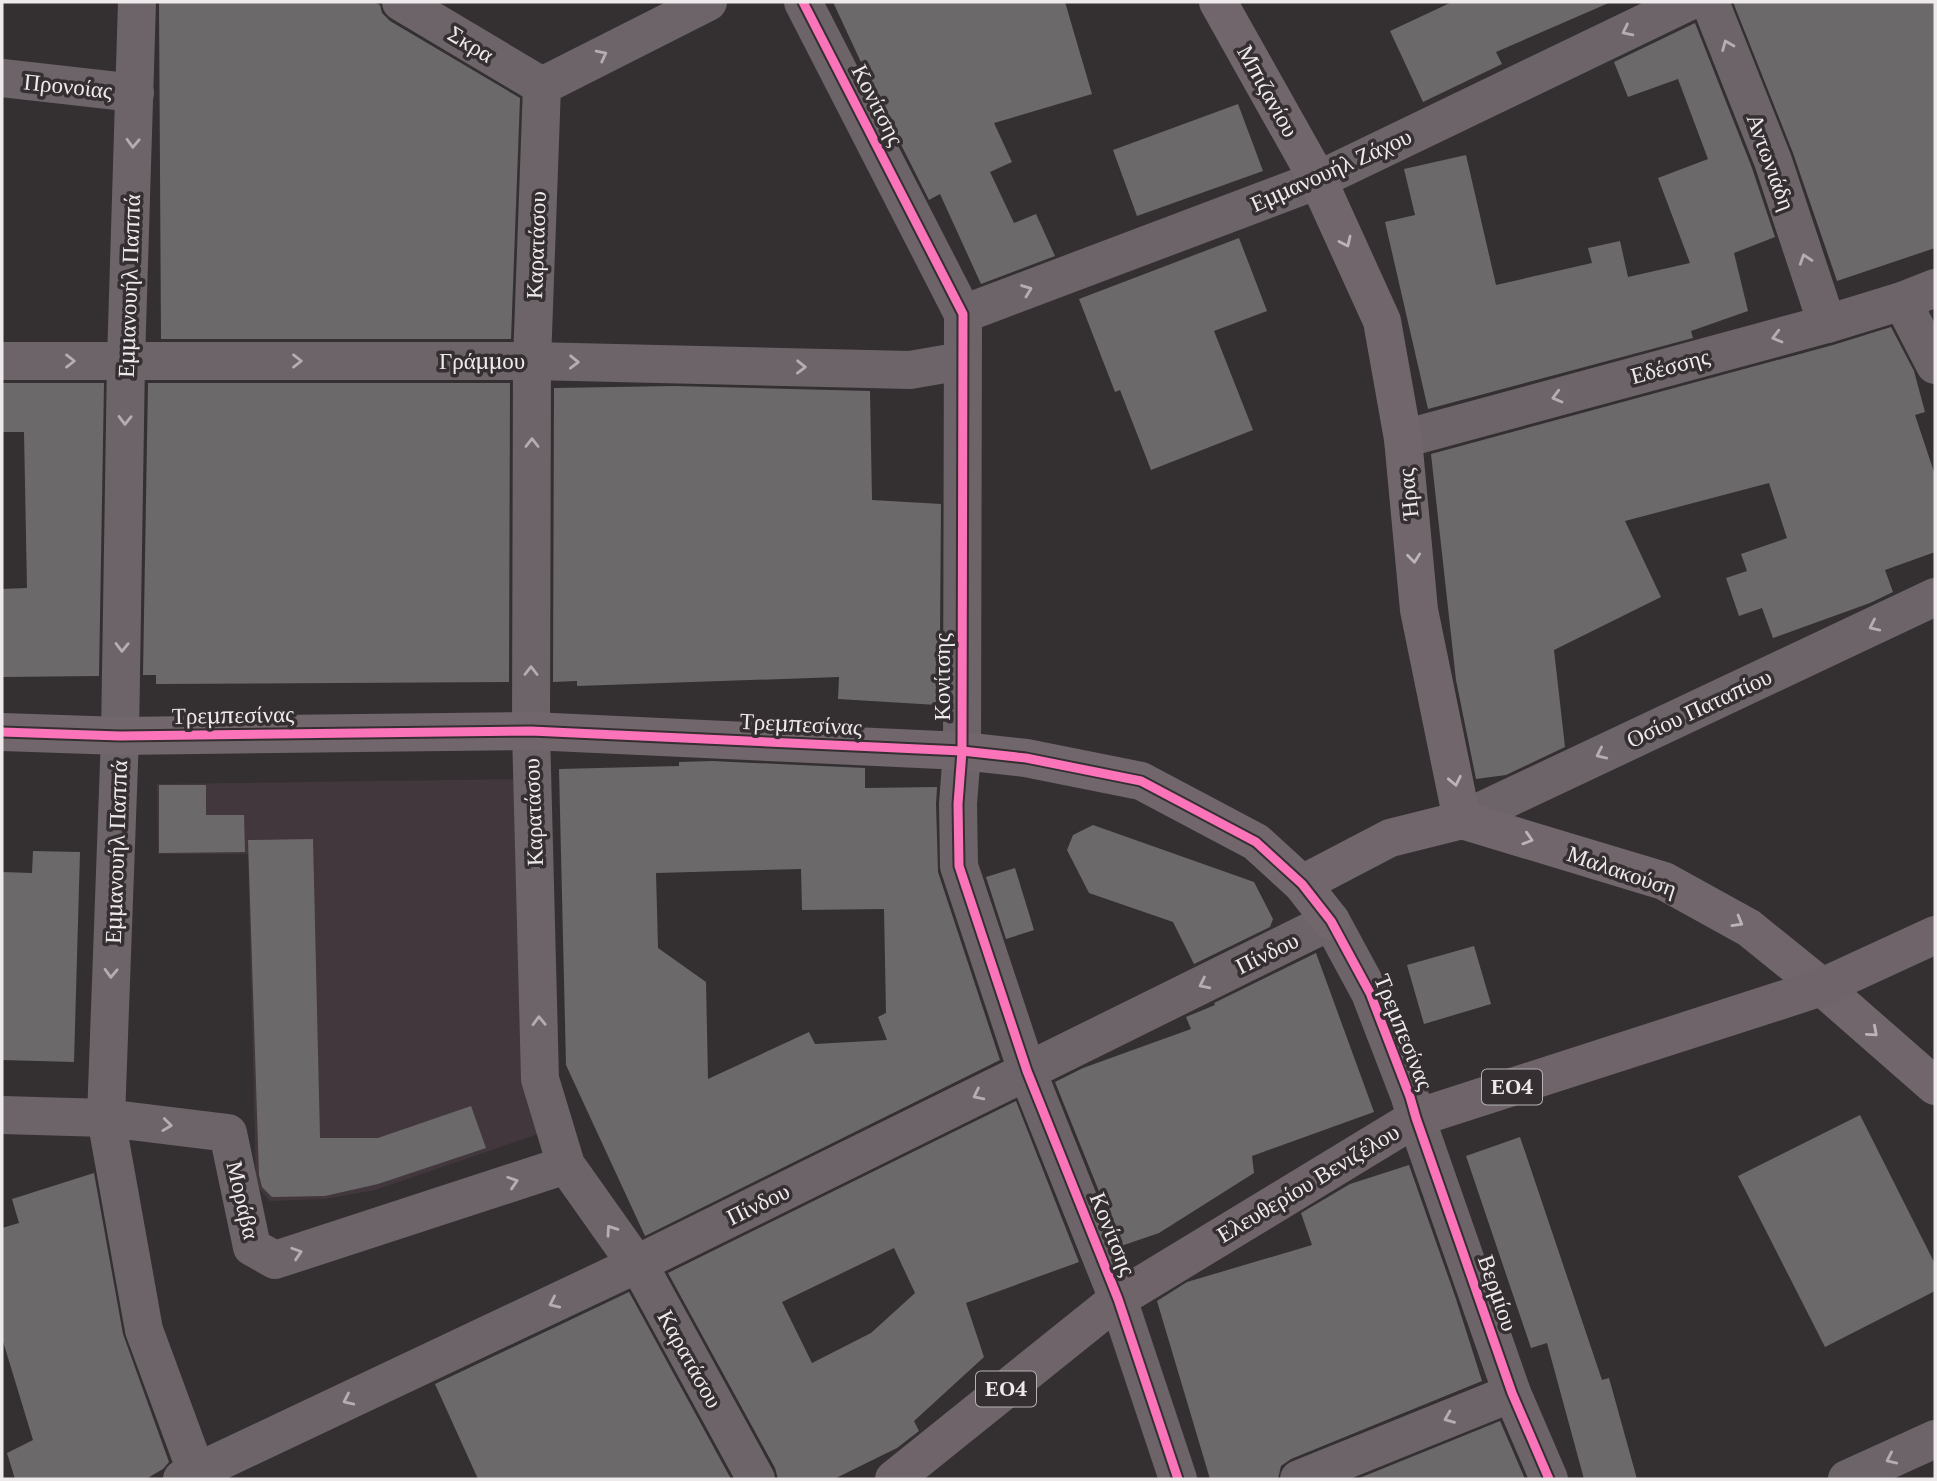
<svg xmlns="http://www.w3.org/2000/svg" width="1937" height="1481" font-family="'PT Serif',serif">
  <style>
    .built { fill: #42373d }
    .building { fill: #6c696b; fill-rule: evenodd }
    .lines { fill: none; stroke-linecap: round; stroke-linejoin: round }
    .street { stroke: #6d6469; stroke-width: 38 }
    .secondary { stroke: #70666b; stroke-width: 38 }
    .primary { stroke: #6f6469; stroke-width: 38 }
    .cycleway-casing { stroke: #352f32; stroke-width: 13 }
    .cycleway { stroke: #fb73b8; stroke-width: 9 }
    .oneway { stroke: #b4aeb1 }
    .oneway2 { stroke: #bcb5b8 }
    .labels { text-anchor: middle; stroke-width: 7; stroke-linejoin: round; paint-order: stroke }
    .shield { fill: #352f32; stroke: #b6b2b4; stroke-width: 2 }
    .shield-label { font-size: 21px; font-weight: bold; fill: #eeeaec }
    .street-label { font-size: 23px; fill: #eeeaec; stroke: #352f32 }
  </style>
  <rect width="100%" height="100%" fill="#343032"/>
  <path class="built" d="M524 779 544 1132 375 1190 326 1199 270 1201 256 1185 248 854H158L157 784Z"/>
  <g class="building">
    <path d="M159 2H374L380 5 382 13 390 21 520 98 511 339H161Z"/>
    <path d="M833 2H1065L1092 94 994 123 1012 162 990 172 1014 223 1036 214 1055 256 981 284 940 194 929 200 880 103Z"/>
    <path d="M1452 2H1611L1496 52 1502 64 1423 102 1390 31Z"/>
    <path d="M1733 2H1935V248L1837 281 1793 153Z"/>
    <path d="M1695 23 1752 168 1775 237 1734 253 1748 311 1691 331 1693 338 1428 409 1385 222 1415 215 1404 169 1466 155 1496 285 1592 263 1588 248 1620 241 1628 277 1690 263 1658 178 1708 159 1678 79 1628 97 1614 62Z"/>
    <path d="M1238 104 1263 171 1137 216 1113 150Z"/>
    <path d="M1239 238 1267 311 1214 331 1253 430 1151 470 1120 390 1115 392 1079 299Z"/>
    <path d="M1891 327 1914 371 1925 412 1915 415 1935 475V552L1885 570 1893 592 1870 603 1773 638 1762 608 1739 616 1726 578 1747 571 1741 554 1787 538 1769 483 1625 521 1661 597 1554 650 1565 747 1506 775 1476 779 1456 680 1431 454 1833 345Z"/>
    <path d="M2 383H104L99 676 2 677V589L27 588 24 432H2Z"/>
    <path d="M148 383H510L509 682 156 684V675H143Z"/>
    <path d="M674 386 870 391 872 500 941 504 940 636 937 705 838 699 839 677 577 686V681L553 682 554 388Z"/>
    <path d="M712 761 865 768V788L937 787 936 804 938 872 1000 1060 645 1236 566 1065 559 769 679 766V762ZM801 869 802 910 884 909 886 1013 878 1017 887 1040 815 1044 809 1032 708 1079 706 982 658 948 656 873Z"/>
    <path d="M159 785H206V815H244L245 852 159 853Z"/>
    <path d="M1093 825 1254 882 1273 919 1270 927 1194 964 1173 922 1089 893 1067 850 1073 835Z"/>
    <path d="M313 839 320 1138H378L471 1106 486 1148 378 1184 325 1196 272 1197 262 1187 259 1175 248 840Z"/>
    <path d="M33 851 80 852 74 1062 2 1060V872L32 873Z"/>
    <path d="M1015 868 1034 930 1006 939 986 877Z"/>
    <path d="M1474 946 1491 1004 1424 1024 1407 965Z"/>
    <path d="M1316 953 1374 1112 1252 1156 1254 1173 1159 1233 1121 1246 1055 1082 1083 1068 1191 1029 1186 1017 1215 1005 1214 1003Z"/>
    <path d="M1016 1101 1079 1262 966 1303 984 1357 914 1421 919 1431 897 1448 834 1479H778L775 1468 668 1273ZM894 1248 915 1293 871 1333 812 1363 782 1302Z"/>
    <path d="M1860 1115 1935 1264V1291L1825 1347 1738 1176Z"/>
    <path d="M1520 1137 1602 1380 1609 1378 1637 1479H1584L1547 1343 1531 1348 1466 1156Z"/>
    <path d="M1409 1165 1456 1299 1482 1381 1291 1459 1281 1466 1278 1479H1210L1157 1301 1187 1282 1312 1245 1301 1213 1350 1184Z"/>
    <path d="M94 1173 123 1334 169 1462 163 1469 146 1479H15L7 1453 33 1440 2 1338V1228L19 1223 12 1199Z"/>
    <path d="M629 1292 731 1479H478L435 1384Z"/>
    <path d="M1500 1421 1525 1479H1357Z"/>
  </g>
  <g class="lines">
    <g class="street">
      <path d="M137 2 126 361 120 736 106 1118 144 1330 196 1471 201 1479"/>
      <path d="M401 2 542 86"/>
      <path d="M803 2 963 314 962 751 958 804 959 866 1027 1071 1118 1299 1178 1479"/>
      <path d="M1710 2 1773 161 1827 324"/>
      <path d="M2 78 135 93"/>
      <path d="M542 86 532 361 531 731 540 1079 566 1165 646 1278 756 1479"/>
      <path d="M542 86 708 2"/>
      <path d="M1902 301 1935 365"/>
      <path d="M963 314 1318 180 1688 2"/>
      <path d="M2 361H532L910 370 962 361"/>
      <path d="M1403 439 1827 324 1902 301 1935 288"/>
      <path d="M1462 820 1935 597"/>
      <path d="M2 1115 106 1118 228 1133 252 1247 275 1260 566 1165"/>
      <path d="M182 1479 635 1265 1331 921 1370 993 1410 1097 1416 1118 1512 1393 1549 1479"/>
      <path d="M1299 1479 1512 1393"/>
      <path d="M1847 1479 1935 1439"/>
    </g>
    <g class="secondary">
      <path d="M1218 2 1318 180 1382 321 1403 439 1419 610 1462 820"/>
      <path d="M2 732 120 736 531 731 962 751 1026 758 1141 781 1256 842 1302 884 1331 921"/>
      <path d="M1302 884 1390 838 1462 820 1664 881 1749 928 1822 987 1935 1086"/>
    </g>
    <path class="primary" d="M894 1479 1118 1299 1416 1118 1822 987 1935 935"/>
    <defs>
      <g id="cycleway">
        <path d="M803 2 963 314 962 751 958 804 959 866 1027 1071 1118 1299 1178 1479"/>
        <path d="M2 732 120 736 531 731 962 751 1026 758 1141 781 1256 842 1302 884 1331 921 1370 993 1410 1097 1416 1118 1512 1393 1549 1479"/>
      </g>
    </defs>
    <use href="#cycleway" class="cycleway-casing"/>
    <use href="#cycleway" class="cycleway"/>
  </g>
  <defs><path id="oneway-chevron" d="M-2-3.5L2.5 0L-2 3.5" fill="none" stroke-width="1.6" stroke-linecap="round" stroke-linejoin="round" transform="scale(1.75)"/></defs>
  <g class="oneway">
    <use href="#oneway-chevron" transform="translate(1627 31) rotate(154)"/>
    <use href="#oneway-chevron" transform="translate(1727 45) rotate(-112)"/>
    <use href="#oneway-chevron" transform="translate(602 55) rotate(-27)"/>
    <use href="#oneway-chevron" transform="translate(133 143) rotate(92)"/>
    <use href="#oneway-chevron" transform="translate(1805 259) rotate(-108)"/>
    <use href="#oneway-chevron" transform="translate(1027 290) rotate(-21)"/>
    <use href="#oneway-chevron" transform="translate(1777 337) rotate(165)"/>
    <use href="#oneway-chevron" transform="translate(70 361)"/>
    <use href="#oneway-chevron" transform="translate(297 361)"/>
    <use href="#oneway-chevron" transform="translate(574 362) rotate(1)"/>
    <use href="#oneway-chevron" transform="translate(801 367) rotate(1)"/>
    <use href="#oneway-chevron" transform="translate(1557 397) rotate(165)"/>
    <use href="#oneway-chevron" transform="translate(125 420) rotate(91)"/>
    <use href="#oneway-chevron" transform="translate(532 443) rotate(-90)"/>
    <use href="#oneway-chevron" transform="translate(1874 626) rotate(155)"/>
    <use href="#oneway-chevron" transform="translate(122 647) rotate(91)"/>
    <use href="#oneway-chevron" transform="translate(531 671) rotate(-90)"/>
    <use href="#oneway-chevron" transform="translate(1601 754) rotate(155)"/>
    <use href="#oneway-chevron" transform="translate(111 973) rotate(92)"/>
    <use href="#oneway-chevron" transform="translate(1204 984) rotate(154)"/>
    <use href="#oneway-chevron" transform="translate(539 1021) rotate(-92)"/>
    <use href="#oneway-chevron" transform="translate(978 1095) rotate(154)"/>
    <use href="#oneway-chevron" transform="translate(167 1125) rotate(7)"/>
    <use href="#oneway-chevron" transform="translate(513 1182) rotate(-18)"/>
    <use href="#oneway-chevron" transform="translate(611 1230) rotate(-125)"/>
    <use href="#oneway-chevron" transform="translate(297 1253) rotate(-18)"/>
    <use href="#oneway-chevron" transform="translate(554 1303) rotate(155)"/>
    <use href="#oneway-chevron" transform="translate(348 1400) rotate(155)"/>
    <use href="#oneway-chevron" transform="translate(1449 1418) rotate(158)"/>
    <use href="#oneway-chevron" transform="translate(1891 1459) rotate(155)"/>
  </g>
  <g class="oneway2">
    <use href="#oneway-chevron" transform="translate(1346 242) rotate(65)"/>
    <use href="#oneway-chevron" transform="translate(1414 558) rotate(84)"/>
    <use href="#oneway-chevron" transform="translate(1455 781) rotate(78)"/>
    <use href="#oneway-chevron" transform="translate(1528 839) rotate(17)"/>
    <use href="#oneway-chevron" transform="translate(1738 922) rotate(30)"/>
    <use href="#oneway-chevron" transform="translate(1873 1032) rotate(41)"/>
  </g>
  <g class="labels">
    <g class="shield">
      <rect x="1482" y="1069.5" width="60" height="35" rx="5"/>
      <rect x="976" y="1371.5" width="60" height="35" rx="5"/>
    </g>
    <g class="shield-label">
      <text x="1512" y="1094">ΕΟ4</text>
      <text x="1006" y="1396">ΕΟ4</text>
    </g>
    <g class="street-label">
      <text transform="translate(471 44) rotate(31)" y="8">Σκρα</text>
      <text transform="translate(68 86) rotate(6)" y="8">Προνοίας</text>
      <text transform="translate(1268 91) rotate(61)" y="8">Μπιζανίου</text>
      <text transform="translate(878 105) rotate(63)" y="8">Κονίτσης</text>
      <text transform="translate(1771 162) rotate(70)" y="8">Αντωνιάδη</text>
      <text transform="translate(1331 170) rotate(-24)" y="8">Εμμανουήλ Ζάχου</text>
      <text transform="translate(536 245) rotate(-88)" y="8">Καρατάσου</text>
      <text transform="translate(129 286) rotate(-88)" y="8">Εμμανουήλ Παππά</text>
      <text x="482" y="369">Γράμμου</text>
      <text transform="translate(1670 366) rotate(-15)" y="8">Εδέσσης</text>
      <text transform="translate(1408 494) rotate(-96)" y="8">Ήρας</text>
      <text transform="translate(942 677) rotate(-90)" y="8">Κονίτσης</text>
      <text transform="translate(1699 708) rotate(-25)" y="8">Οσίου Παταπίου</text>
      <text transform="translate(233 715) rotate(-1)" y="8">Τρεμπεσίνας</text>
      <text transform="translate(801 724) rotate(3)" y="8">Τρεμπεσίνας</text>
      <text transform="translate(533 812) rotate(-92)" y="8">Καρατάσου</text>
      <text transform="translate(116 852) rotate(-88)" y="8">Εμμανουήλ Παππά</text>
      <text transform="translate(1622 871) rotate(19)" y="8">Μαλακούση</text>
      <text transform="translate(1267 953) rotate(-26)" y="8">Πίνδου</text>
      <text transform="translate(1404 1032) rotate(68)" y="8">Τρεμπεσίνας</text>
      <text transform="translate(1308 1183) rotate(-31)" y="8">Ελευθερίου Βενιζέλου</text>
      <text transform="translate(243 1200) rotate(77)" y="8">Μοράβα</text>
      <text transform="translate(758 1204) rotate(-26)" y="8">Πίνδου</text>
      <text transform="translate(1113 1234) rotate(68)" y="8">Κονίτσης</text>
      <text transform="translate(1498 1293) rotate(71)" y="8">Βερμίου</text>
      <text transform="translate(690 1359) rotate(61)" y="8">Καρατάσου</text>
    </g>
  </g>
  <rect width="1937" height="1481" fill="none" stroke="#eeeaec" stroke-width="7"/>
</svg>
